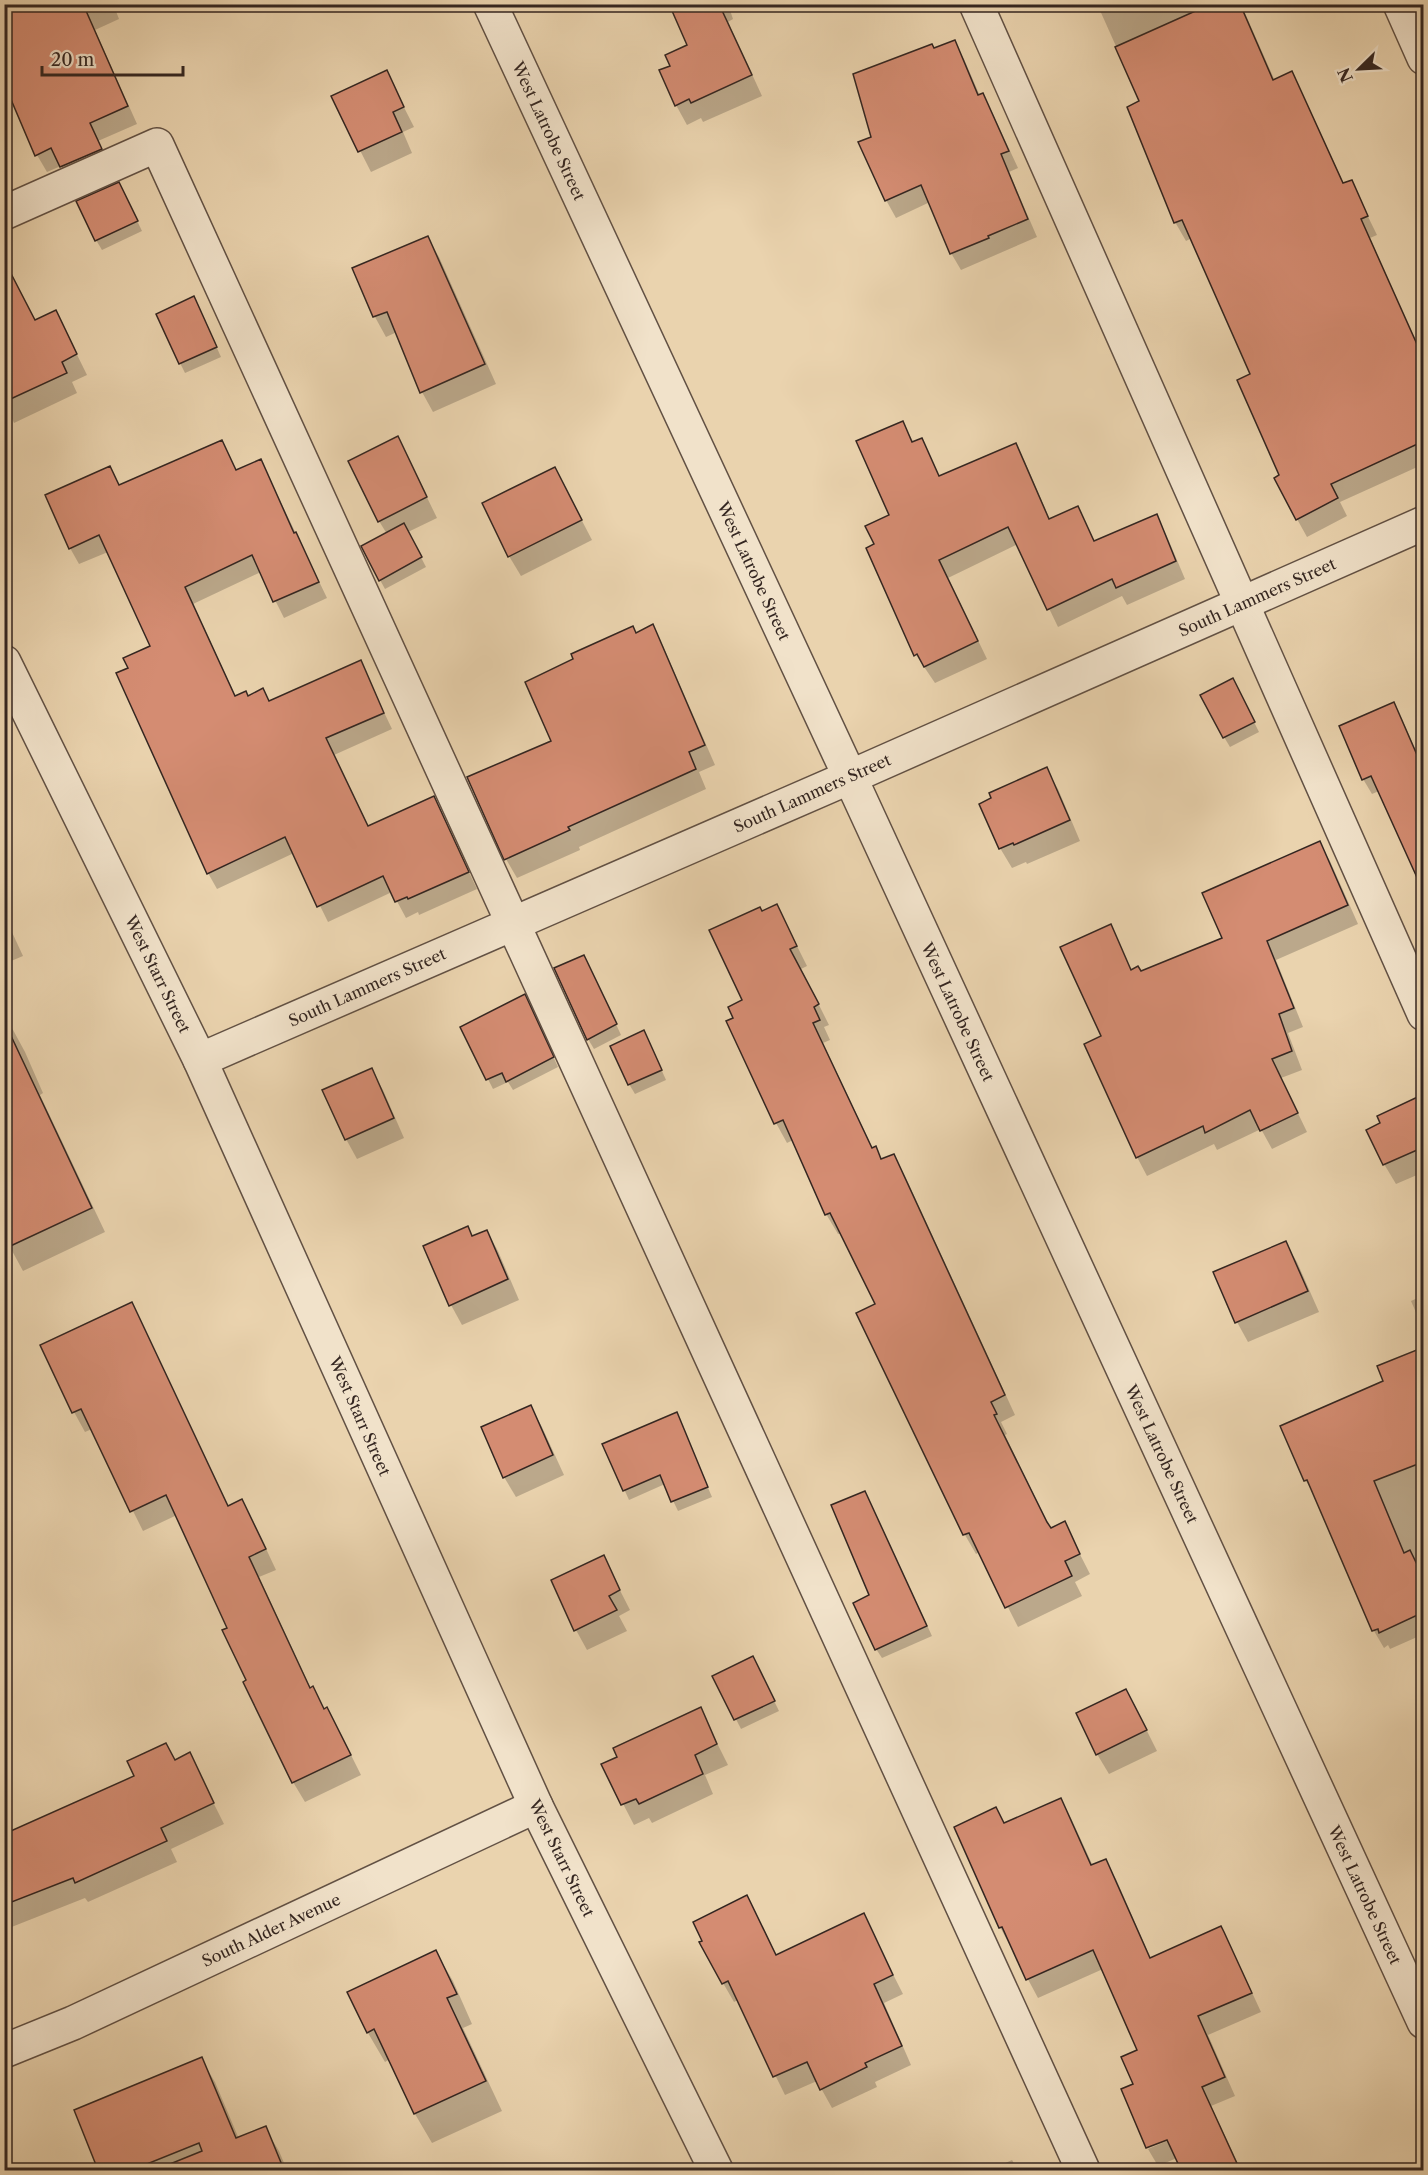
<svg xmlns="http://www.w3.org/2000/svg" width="1428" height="2175" font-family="'Libre Caslon Text',serif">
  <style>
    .shadow { fill: #0003 }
    .building { fill: #d48c72; stroke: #342621; stroke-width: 1.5 }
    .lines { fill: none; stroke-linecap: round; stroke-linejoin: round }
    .minor-casing { stroke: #625144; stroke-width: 36 }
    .minor { stroke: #f1e2ca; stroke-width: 33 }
    .labels { text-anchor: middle; stroke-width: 4.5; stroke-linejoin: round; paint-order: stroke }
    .street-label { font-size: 16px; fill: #342621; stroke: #f1e2ca }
  </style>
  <rect width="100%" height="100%" fill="#ead3ae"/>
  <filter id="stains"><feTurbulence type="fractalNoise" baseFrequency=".00333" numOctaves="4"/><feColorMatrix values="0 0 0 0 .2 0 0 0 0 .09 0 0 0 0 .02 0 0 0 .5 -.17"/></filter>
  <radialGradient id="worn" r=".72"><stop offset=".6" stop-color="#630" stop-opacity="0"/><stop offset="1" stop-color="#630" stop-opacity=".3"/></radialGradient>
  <g class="shadow">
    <path d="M4 4H118L114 6 119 19 95 30 137 124 98 141 111 167 72 184 61 166 47 172 37 155Z"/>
    <path d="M670 4H728L733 19 728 22 762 96 703 122 701 118 687 125 676 105 689 46Z"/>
    <path d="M1101 4H1241L1275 81 1291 73 1301 91 1344 184 1351 182 1377 235 1370 238 1424 362V464L1340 502 1347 516 1307 537 1297 519 1281 476 1252 375 1192 238 1186 241 1175 222 1141 102 1098 6Z"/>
    <path d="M954 42 964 59 980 96 982 95 992 112 1018 168 1009 172 1037 237 961 270 951 253 930 202 896 218 886 200 873 138 934 50Z"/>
    <path d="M386 72 414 127 403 132 412 153 371 172 333 97Z"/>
    <path d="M124 194 142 231 102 250 96 240Z"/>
    <path d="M428 238 439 257 496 384 433 412 422 392 397 332 386 337 375 317 354 269Z"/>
    <path d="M4 262 35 322 56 312 87 375 72 382 77 393 14 423 10 414 4 417Z"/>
    <path d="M194 297 221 357 185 373 180 363Z"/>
    <path d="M902 422 914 443 921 440 940 478 1016 445 1025 462 1050 520 1078 508 1095 542 1156 516 1166 534 1185 579 1127 605 1122 596 1058 627 1018 544 948 578 987 659 935 683 916 655 868 549 876 545 891 515Z"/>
    <path d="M398 438 437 518 408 532 426 567 385 589 380 580 387 534 379 521Z"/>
    <path d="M221 441 237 472 261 461 327 598 284 618 261 572 193 604 236 697 269 702 360 662 392 729 334 755 369 827 433 797 477 889 419 915 418 912 406 918 392 892 328 922 294 853 217 889 208 873 130 668 152 646 108 552 79 564 70 548 110 468 120 486Z"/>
    <path d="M555 469 592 540 521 576 509 556Z"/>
    <path d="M652 626 663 646 715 765 699 772 706 789 579 847 580 850 517 878 506 859 553 742 636 634Z"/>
    <path d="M1238 690 1259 732 1230 747 1224 737Z"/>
    <path d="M1393 704 1402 719 1424 769V857L1379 791 1372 794 1363 779Z"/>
    <path d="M1046 769 1058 789 1080 841 1027 864 1026 862 1012 868 1000 848Z"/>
    <path d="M1319 843 1330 861 1358 924 1276 960 1303 1027 1288 1033 1302 1070 1281 1078 1307 1132 1272 1149 1261 1129 1217 1150 1214 1144 1147 1176 1137 1157 1103 1037 1110 926 1132 971 1140 973 1224 938Z"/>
    <path d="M777 906 807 966 801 969 829 1025 824 1027 830 1040 823 1043 873 1149 875 1148 882 1161 893 1156 905 1176 1015 1415 1001 1422 1007 1434 1005 1435 1051 1530 1064 1523 1090 1574 1075 1582 1082 1596 1018 1627 980 1552 976 1554 965 1535 858 1313 877 1305 842 1233 838 1234 826 1214 793 1140 787 1143 776 1123 735 1019 744 1001 762 913Z"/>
    <path d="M4 915 23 956 4 964Z"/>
    <path d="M589 966 621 1035 594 1049 588 1039Z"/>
    <path d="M530 1006 558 1067 513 1090 508 1082 493 1089 462 1028Z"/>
    <path d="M4 1017 10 1029 12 1028 25 1052 43 1093 40 1095 105 1232 23 1271 4 1236Z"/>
    <path d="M649 1042 666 1080 635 1094 629 1084Z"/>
    <path d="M371 1070 383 1090 404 1138 357 1159 346 1139Z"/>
    <path d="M1424 1113V1172L1396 1184 1384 1164 1382 1124Z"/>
    <path d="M487 1231 498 1251 519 1300 462 1325 451 1305 473 1238Z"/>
    <path d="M1285 1242 1297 1262 1319 1312 1248 1342 1237 1322Z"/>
    <path d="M1424 1295V1331L1411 1301Z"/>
    <path d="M131 1304 142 1324 229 1507 242 1501 253 1521 276 1570 259 1577 311 1689 325 1710 327 1709 338 1729 361 1775 305 1802 293 1782 248 1681 229 1628 177 1515 143 1531 92 1429 85 1432 74 1412Z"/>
    <path d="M1424 1348V1567L1419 1569 1424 1578V1634L1390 1649 1388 1645 1384 1648 1374 1631 1316 1497 1306 1481 1282 1427 1385 1382Z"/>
    <path d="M531 1407 542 1427 564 1475 516 1497 504 1477Z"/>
    <path d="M676 1414 712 1497 678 1511 665 1484 629 1500 604 1445Z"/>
    <path d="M870 1502 932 1636 882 1658 876 1649 871 1596Z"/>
    <path d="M603 1557 630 1610 619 1616 627 1631 587 1650 576 1630Z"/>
    <path d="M758 1668 779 1711 741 1729 714 1676Z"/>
    <path d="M700 1709 728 1765 705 1775 713 1794 652 1823 649 1818 634 1825 603 1765Z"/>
    <path d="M1137 1711 1157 1751 1109 1774 1097 1754Z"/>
    <path d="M189 1754 224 1824 171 1849 177 1862 88 1902 85 1898 4 1930V1830L7 1835Z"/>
    <path d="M1061 1799 1071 1818 1093 1866 1105 1861 1116 1879 1151 1959 1220 1928 1231 1947 1261 2012 1208 2035 1235 2096 1211 2106 1241 2170H1183L1177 2158 1158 2166 1148 2149 1174 2138 1135 2084 1139 2051 1103 1969 1038 1998 1000 1927 1005 1824Z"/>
    <path d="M863 1915 903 1994 884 2003 911 2065 875 2082 877 2087 832 2108 817 2081 785 2095 738 2000 734 2002 723 1983 757 1916 777 1956Z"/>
    <path d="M436 1952 453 1981 472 2024 463 2028 502 2111 432 2143 415 2114 390 2059 385 2062 368 2033 349 1993Z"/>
    <path d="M201 2059 215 2082 239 2139 265 2128 279 2151 287 2170H211L210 2167 201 2170H100L76 2111Z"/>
    <path d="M1012 2160 1018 2170H990Z"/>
  </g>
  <g class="building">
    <path d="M4 4H83L128 106 90 123 102 149 60 167 51 148 35 156 4 83Z"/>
    <path d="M669 4H719L752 75 691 103 689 99 675 106 659 70 670 66 665 55 687 45Z"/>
    <path d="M1211 4H1240L1273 80 1292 71 1343 183 1352 180 1368 216 1361 219 1424 360V441L1331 484 1338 498 1296 520 1274 478 1279 475 1237 380 1250 374 1182 220 1174 223 1127 107 1139 101 1115 47Z"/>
    <path d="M955 40 978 95 983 93 1009 151 1001 154 1028 219 988 236 989 238 950 254 921 185 885 201 858 142 871 137 853 74 932 44 934 48Z"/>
    <path d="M387 70 404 107 393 112 402 132 358 152 331 96Z"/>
    <path d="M119 182 138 221 95 241 76 201Z"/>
    <path d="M428 236 485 364 420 393 387 312 373 317 352 268Z"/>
    <path d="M4 260 35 320 56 310 77 354 62 362 67 373 4 402Z"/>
    <path d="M194 296 217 347 179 364 156 314Z"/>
    <path d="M903 421 912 442 922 438 939 476 1016 443 1049 519 1078 506 1094 541 1157 514 1176 561 1116 588 1112 579 1047 610 1008 527 939 560 978 641 924 667 917 654 914 656 866 548 874 544 865 526 889 515 856 441Z"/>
    <path d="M398 436 427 497 378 522 348 461Z"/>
    <path d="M222 440 236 470 261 459 294 533 296 532 319 582 273 602 252 555 185 587 235 696 246 691 248 696 263 688 269 701 361 660 384 713 326 738 368 826 434 796 469 872 408 899 407 897 395 902 383 876 317 907 285 837 207 874 116 673 128 668 123 658 150 646 99 535 69 549 45 495 110 466 119 485Z"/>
    <path d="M555 467 582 520 508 557 482 503Z"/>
    <path d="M404 523 422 557 379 581 361 546Z"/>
    <path d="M653 624 705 745 689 752 696 769 568 827 570 830 504 860 467 777 551 741 525 682 573 659 571 654 633 626 636 633Z"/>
    <path d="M1233 678 1255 722 1223 738 1200 695Z"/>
    <path d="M1394 702 1424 771V893L1371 776 1362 780 1339 726Z"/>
    <path d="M1047 767 1070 820 1014 845 1013 843 999 849 979 804 991 798 989 793Z"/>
    <path d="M1320 841 1348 905 1267 941 1294 1008 1279 1014 1292 1051 1272 1059 1298 1113 1260 1131 1250 1110 1205 1133 1203 1126 1136 1158 1084 1044 1101 1036 1060 947 1111 924 1131 970 1138 966 1141 971 1222 938 1202 893Z"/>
    <path d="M777 904 797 946 790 949 819 1004 814 1007 820 1020 813 1023 872 1148 876 1146 881 1159 894 1154 1005 1395 991 1402 997 1414 994 1415 1047 1522 1051 1528 1065 1521 1080 1554 1065 1561 1072 1576 1005 1608 969 1533 963 1535 856 1313 875 1304 830 1213 825 1215 783 1120 774 1124 726 1021 733 1018 728 1007 742 1000 709 930 760 907 762 911Z"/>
    <path d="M584 955 617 1024 587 1040 554 968Z"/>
    <path d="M525 994 554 1057 506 1082 502 1073 486 1080 460 1027Z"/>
    <path d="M4 1021 92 1208 4 1249Z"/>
    <path d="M644 1030 662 1070 628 1085 610 1046Z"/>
    <path d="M372 1068 394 1118 345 1140 322 1090Z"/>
    <path d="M1424 1094V1147L1383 1165 1366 1130 1380 1123 1377 1116Z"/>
    <path d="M468 1226 472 1236 487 1230 508 1279 449 1306 423 1246Z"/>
    <path d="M1286 1241 1308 1291 1235 1323 1213 1272Z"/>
    <path d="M132 1302 228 1506 242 1499 266 1549 249 1557 310 1688 313 1686 324 1709 327 1707 351 1755 292 1783 243 1682 246 1680 222 1630 227 1628 166 1495 130 1512 81 1409 72 1413 40 1345Z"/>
    <path d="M1424 1347V1476L1418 1464 1374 1481 1404 1553 1410 1550 1424 1579V1612L1379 1633 1378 1629 1372 1631 1307 1480 1304 1481 1280 1426 1383 1381 1377 1366Z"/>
    <path d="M531 1405 553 1455 503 1478 481 1427Z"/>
    <path d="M677 1412 708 1487 671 1502 660 1475 623 1491 602 1444Z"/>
    <path d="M865 1491 927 1626 875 1650 853 1603 869 1595 831 1505Z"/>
    <path d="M604 1555 620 1590 609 1596 617 1610 574 1631 551 1580Z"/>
    <path d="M753 1656 775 1701 734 1720 712 1676Z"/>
    <path d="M1126 1689 1147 1730 1096 1755 1076 1713Z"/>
    <path d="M701 1707 717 1744 695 1755 703 1774 639 1804 636 1799 621 1805 601 1764 617 1757 613 1748Z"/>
    <path d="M166 1743 175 1760 190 1752 214 1803 161 1828 167 1841 75 1883 73 1878 4 1905V1834L134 1776 127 1761Z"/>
    <path d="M1061 1798 1091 1865 1106 1859 1150 1958 1221 1926 1224 1932 1252 1993 1198 2016 1225 2077 1202 2087 1240 2170H1181L1167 2140 1146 2148 1121 2089 1133 2084 1121 2057 1137 2050 1093 1950 1026 1980 1002 1927 999 1928 954 1827 996 1807 1004 1823Z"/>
    <path d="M747 1895 776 1955 864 1913 893 1975 874 1984 902 2046 865 2063 867 2067 820 2090 807 2062 773 2077 728 1981 722 1984 699 1942 702 1941 693 1922Z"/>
    <path d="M436 1950 457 1994 447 1998 486 2081 414 2114 374 2029 367 2033 347 1992Z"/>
    <path d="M202 2057 236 2138 266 2126 284 2170H160V2168L202 2151 199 2143 132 2170H98L74 2110Z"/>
  </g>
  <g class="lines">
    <defs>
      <g id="minor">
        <path d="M490 4 850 777 1424 2022"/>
        <path d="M976 4 1424 1014"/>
        <path d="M1400 4 1424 58"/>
        <path d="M4 213 157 145 1083 2170"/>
        <path d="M4 662 200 1060 536 1806 716 2170"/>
        <path d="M200 1060 850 777 1424 523"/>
        <path d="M4 2051 73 2023 536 1806"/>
      </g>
    </defs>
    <use href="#minor" class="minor-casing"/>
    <use href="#minor" class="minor"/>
  </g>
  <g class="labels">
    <g class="street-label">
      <text transform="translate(549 131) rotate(65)" y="6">West Latrobe Street</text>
      <text transform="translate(754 571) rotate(65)" y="6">West Latrobe Street</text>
      <text transform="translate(1257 597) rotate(-24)" y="6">South Lammers Street</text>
      <text transform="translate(812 793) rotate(-24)" y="6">South Lammers Street</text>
      <text transform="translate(158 974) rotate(64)" y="6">West Starr Street</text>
      <text transform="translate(367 987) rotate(-24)" y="6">South Lammers Street</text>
      <text transform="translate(958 1012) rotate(65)" y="6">West Latrobe Street</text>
      <text transform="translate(360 1416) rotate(66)" y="6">West Starr Street</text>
      <text transform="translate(1162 1454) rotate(65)" y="6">West Latrobe Street</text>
      <text transform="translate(562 1858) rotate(64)" y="6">West Starr Street</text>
      <text transform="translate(1365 1895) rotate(65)" y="6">West Latrobe Street</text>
      <text transform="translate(271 1930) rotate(-25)" y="6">South Alder Avenue</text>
    </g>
  </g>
  <rect width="1428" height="2175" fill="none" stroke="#ead3ae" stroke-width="24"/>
  <rect x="6" y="6" width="1416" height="2163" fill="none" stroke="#342621" stroke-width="3"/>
  <rect x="12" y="12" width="1404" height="2151" fill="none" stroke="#342621" stroke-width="1.5"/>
  <g transform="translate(1359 69) rotate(246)" stroke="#f1e2ca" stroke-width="4.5" paint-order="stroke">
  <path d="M0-4.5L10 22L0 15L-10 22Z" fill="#342621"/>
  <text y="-9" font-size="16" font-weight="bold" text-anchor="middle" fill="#342621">N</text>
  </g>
  <path d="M42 66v9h141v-9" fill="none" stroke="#342621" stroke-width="3"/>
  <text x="51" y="66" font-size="18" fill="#342621" stroke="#f1e2ca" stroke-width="4.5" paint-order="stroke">20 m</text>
  <rect width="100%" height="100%" filter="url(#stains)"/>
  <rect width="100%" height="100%" fill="url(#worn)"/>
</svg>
